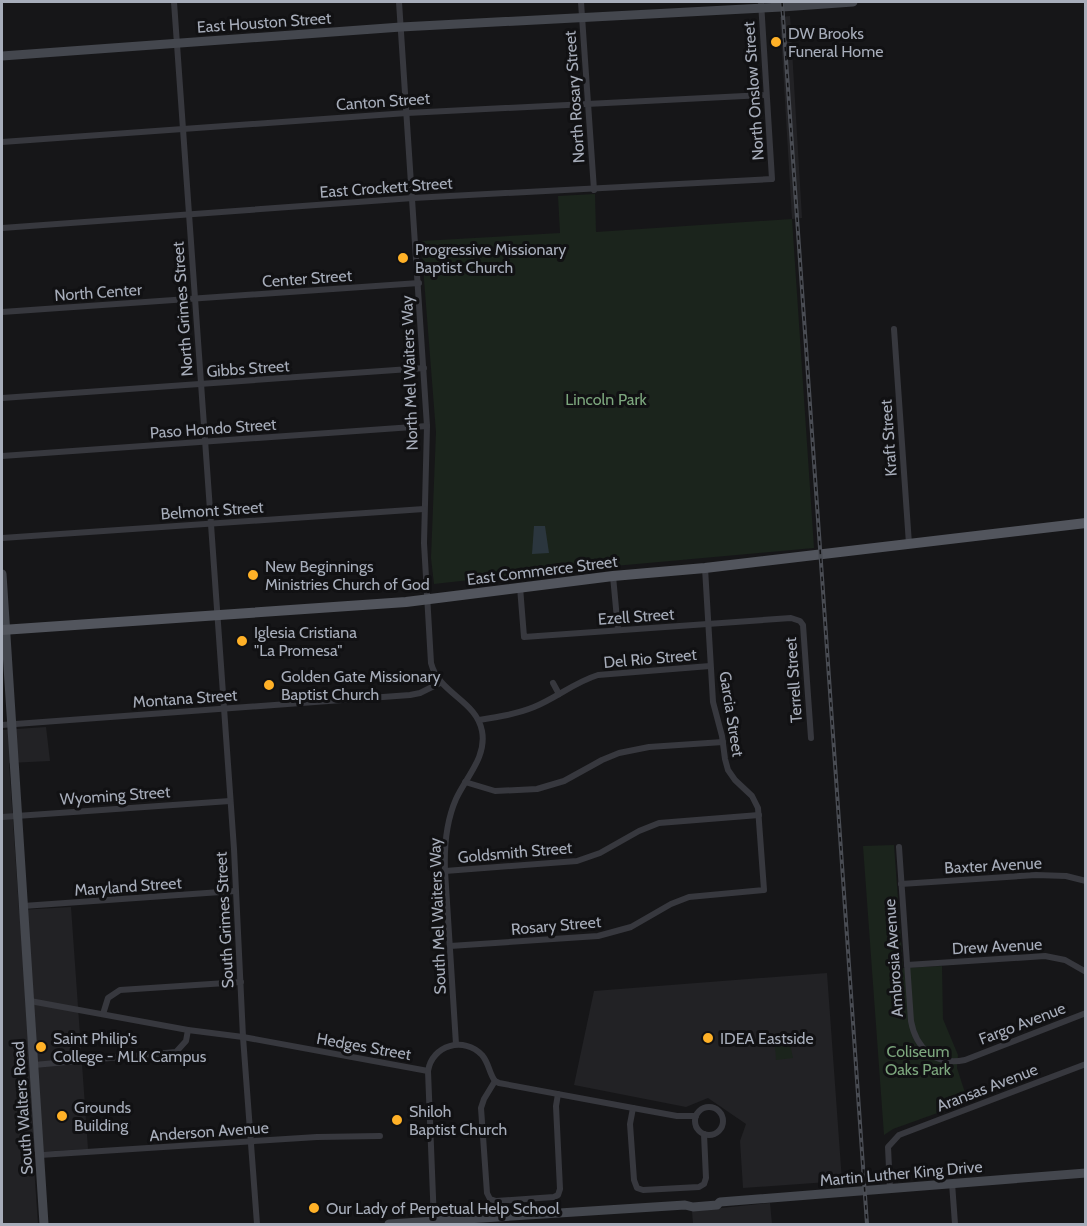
<svg xmlns="http://www.w3.org/2000/svg" width="1087" height="1226" font-family="Cabin,sans-serif">
  <style>
    .built { fill: #222225 }
    .green { fill: #1b241c }
    .water { fill: #2b363e }
    .lines { fill: none; stroke-linecap: round; stroke-linejoin: round }
    .minor { stroke: #37383e; stroke-width: 6 }
    .secondary { stroke: #44474e; stroke-width: 9 }
    .primary { stroke: #52555d; stroke-width: 10 }
    .rail-casing { stroke: #494c53; stroke-width: 4 }
    .rail { stroke: #111113; stroke-width: 1.5; stroke-dasharray: 4.5; stroke-linecap: butt }
    .poi-dot { fill: #ffb127; stroke: #111113; stroke-width: 2 }
    .labels { text-anchor: middle; stroke-width: 6; stroke-linejoin: round; paint-order: stroke }
    .street-label { font-size: 16px; fill: #a7adba; stroke: #111113 }
    .poi-label { font-size: 16px; fill: #a7adba; stroke: #111113; text-anchor: start }
    .park-label { font-size: 16px; fill: #7ca67d; stroke: #111113 }
  </style>
  <rect width="100%" height="100%" fill="#161618"/>
  <g class="built">
    <path d="M790 16 802 218 792 219 780 17Z"/>
    <path d="M46 727 50 761 9 763 19 910 71 907 88 1149 33 1152 38 1224H2V730Z"/>
    <path d="M827 973 842 1181 743 1188 740 1141 746 1124 708 1098 686 1107 574 1085 594 991Z"/>
    <path d="M770 1203 772 1224H693L692 1211Z"/>
  </g>
  <g class="green">
    <path d="M595 194 596 232 792 219 814 548 515 575 434 584 431 558 436 432 421 241 560 233 558 196Z"/>
    <path d="M894 845 903 968 942 966 943 1019 958 1055 957 1068 968 1102 893 1129 884 1135 863 846Z"/>
    <path d="M790 1044 793 1058 776 1060 775 1045Z"/>
  </g>
  <path class="water" d="M534 526H545L549 553 532 554Z"/>
  <g class="lines">
    <g class="minor">
      <path d="M174 2 234 849 243 1037 257 1224"/>
      <path d="M399 2 427 426 424 543 431 663C439 694 476 700 482 731 487 757 466 777 456 799 446 822 444 846 445 871L456 1044"/>
      <path d="M581 2 594 190"/>
      <path d="M2 142 407 113 766 95"/>
      <path d="M2 228 413 198 772 179 761 2"/>
      <path d="M2 312 419 283"/>
      <path d="M894 329 909 544"/>
      <path d="M2 398 424 368"/>
      <path d="M2 456 427 426"/>
      <path d="M2 538 424 509"/>
      <path d="M613 576 618 630"/>
      <path d="M520 587 524 637 791 618 800 621 803 625 811 738"/>
      <path d="M553 683 559 694"/>
      <path d="M479 720C498 717 517 714 534 707 556 698 575 682 598 675L710 666"/>
      <path d="M2 725 410 695 420 693 440 683"/>
      <path d="M465 782 495 791 537 789 564 781 602 760 619 753 649 747 723 742"/>
      <path d="M2 817 230 801"/>
      <path d="M899 847 911 1021C916 1049 936 1066 965 1060L1086 1013"/>
      <path d="M445 871 577 861 600 853 639 831 659 823 759 815"/>
      <path d="M901 884 1036 875 1066 876 1086 881"/>
      <path d="M23 906 235 891"/>
      <path d="M450 946 598 936 631 927 671 904 689 897 764 890 758 808 752 796 735 780 728 770 725 759 722 736 713 702 705 568"/>
      <path d="M907 965 1045 956 1065 960 1086 972"/>
      <path d="M30 1001 188 1030 243 1037 428 1071"/>
      <path d="M103 1014 108 998 120 990 241 982"/>
      <path d="M34 1065 176 1052 186 1041 188 1030"/>
      <path d="M495 1081 484 1099 481 1108 487 1193 490 1199 496 1201 554 1197 558 1195 560 1189 556 1106 558 1094"/>
      <circle cx="709" cy="1121" r="14"/>
      <path d="M633 1108 630 1124 634 1180 637 1188 643 1190 699 1187 704 1184 706 1178 704 1134"/>
      <path d="M40 1155 317 1137 380 1136"/>
      <path d="M952 1183 955 1224"/>
      <path d="M890 1189 888 1147 899 1135 1086 1064"/>
      <path d="M434 1222 428 1071C432 1045 464 1036 482 1055 489 1063 489 1073 495 1081L499 1083 633 1108 677 1116H696"/>
    </g>
    <g class="secondary">
      <path d="M2 56 401 27 782 7 853 2"/>
      <path d="M2 574 44 1224"/>
      <path d="M389 1224 685 1205 693 1207 717 1205 720 1202 1086 1173"/>
    </g>
    <path class="primary" d="M2 630 406 602 613 576 705 568 1086 523"/>
    <defs>
      <path id="rail" d="M782 2 867 1224"/>
    </defs>
    <use href="#rail" class="rail-casing"/>
    <use href="#rail" class="rail"/>
  </g>
  <g class="poi-dot">
    <circle cx="776" cy="42" r="6"/>
    <circle cx="403" cy="258" r="6"/>
    <circle cx="253" cy="575" r="6"/>
    <circle cx="242" cy="641" r="6"/>
    <circle cx="269" cy="685" r="6"/>
    <circle cx="708" cy="1038" r="6"/>
    <circle cx="41" cy="1047" r="6"/>
    <circle cx="62" cy="1116" r="6"/>
    <circle cx="397" cy="1120" r="6"/>
    <circle cx="314" cy="1208" r="6"/>
  </g>
  <g class="labels">
    <g class="street-label">
      <text transform="translate(264 22) rotate(-4)" y="6">East Houston Street</text>
      <text transform="translate(753 91) rotate(-94)" y="6">North Onslow Street</text>
      <text transform="translate(574 97) rotate(-94)" y="6">North Rosary Street</text>
      <text transform="translate(383 101) rotate(-4)" y="6">Canton Street</text>
      <text transform="translate(386 187) rotate(-4)" y="6">East Crockett Street</text>
      <text transform="translate(307 278) rotate(-4)" y="6">Center Street</text>
      <text transform="translate(98 292) rotate(-4)" y="6">North Center</text>
      <text transform="translate(182 309) rotate(-94)" y="6">North Grimes Street</text>
      <text transform="translate(248 368) rotate(-4)" y="6">Gibbs Street</text>
      <text transform="translate(409 373) rotate(-92)" y="6">North Mel Waiters Way</text>
      <text transform="translate(213 428) rotate(-4)" y="6">Paso Hondo Street</text>
      <text transform="translate(888 438) rotate(-94)" y="6">Kraft Street</text>
      <text transform="translate(212 510) rotate(-4)" y="6">Belmont Street</text>
      <text transform="translate(542 570) rotate(-7)" y="6">East Commerce Street</text>
      <text transform="translate(636 616) rotate(-4)" y="6">Ezell Street</text>
      <text transform="translate(650 658) rotate(-5)" y="6">Del Rio Street</text>
      <text transform="translate(793 680) rotate(-94)" y="6">Terrell Street</text>
      <text transform="translate(185 698) rotate(-4)" y="6">Montana Street</text>
      <text transform="translate(732 714) rotate(81)" y="6">Garcia Street</text>
      <text transform="translate(115 795) rotate(-4)" y="6">Wyoming Street</text>
      <text transform="translate(515 852) rotate(-5)" y="6">Goldsmith Street</text>
      <text transform="translate(993 865) rotate(-3)" y="6">Baxter Avenue</text>
      <text transform="translate(128 886) rotate(-4)" y="6">Maryland Street</text>
      <text transform="translate(437 916) rotate(-92)" y="6">South Mel Waiters Way</text>
      <text transform="translate(224 920) rotate(-93)" y="6">South Grimes Street</text>
      <text transform="translate(556 925) rotate(-5)" y="6">Rosary Street</text>
      <text transform="translate(997 946) rotate(-3)" y="6">Drew Avenue</text>
      <text transform="translate(893 958) rotate(-94)" y="6">Ambrosia Avenue</text>
      <text transform="translate(1022 1023) rotate(-21)" y="6">Fargo Avenue</text>
      <text transform="translate(364 1046) rotate(10)" y="6">Hedges Street</text>
      <text transform="translate(987 1087) rotate(-21)" y="6">Aransas Avenue</text>
      <text transform="translate(22 1108) rotate(-94)" y="6">South Walters Road</text>
      <text transform="translate(209 1131) rotate(-4)" y="6">Anderson Avenue</text>
      <text transform="translate(901 1173) rotate(-5)" y="6">Martin Luther King Drive</text>
    </g>
    <g class="poi-label">
      <text x="788" y="39">DW Brooks<tspan x="788" dy="18">Funeral Home</tspan></text>
      <text x="415" y="255">Progressive Missionary<tspan x="415" dy="18">Baptist Church</tspan></text>
      <text x="265" y="572">New Beginnings<tspan x="265" dy="18">Ministries Church of God</tspan></text>
      <text x="254" y="638">Iglesia Cristiana<tspan x="254" dy="18">"La Promesa"</tspan></text>
      <text x="281" y="682">Golden Gate Missionary<tspan x="281" dy="18">Baptist Church</tspan></text>
      <text x="53" y="1044">Saint Philip's<tspan x="53" dy="18">College - MLK Campus</tspan></text>
      <text x="720" y="1044">IDEA Eastside</text>
      <text x="74" y="1113">Grounds<tspan x="74" dy="18">Building</tspan></text>
      <text x="409" y="1117">Shiloh<tspan x="409" dy="18">Baptist Church</tspan></text>
      <text x="326" y="1214">Our Lady of Perpetual Help School</text>
    </g>
    <g class="park-label">
      <text x="606" y="405">Lincoln Park</text>
      <text x="918" y="1057">Coliseum<tspan x="918" dy="18">Oaks Park</tspan></text>
    </g>
  </g>
  <rect width="1087" height="1226" fill="none" stroke="#a7adba" stroke-width="6"/>
</svg>
